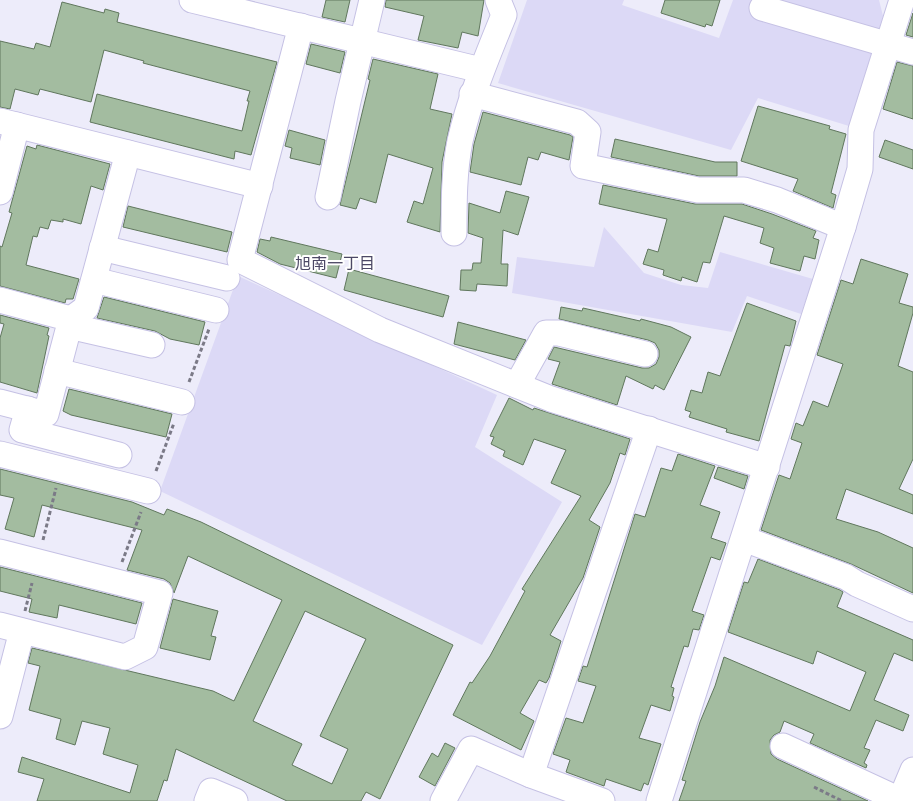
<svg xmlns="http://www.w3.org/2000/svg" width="913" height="801" font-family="'IBM Plex Sans','Noto Sans JP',sans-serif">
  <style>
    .green { fill: #dcd9f6 }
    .building { fill: #a3bca0; stroke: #60775d; fill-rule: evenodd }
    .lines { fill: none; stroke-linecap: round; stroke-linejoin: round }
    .minor-casing { stroke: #c5c1e4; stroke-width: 27 }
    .path { stroke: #7b7a87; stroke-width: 3; stroke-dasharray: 4 2.5; stroke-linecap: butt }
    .minor { stroke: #fff; stroke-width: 25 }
    .labels { text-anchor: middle; stroke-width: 4; stroke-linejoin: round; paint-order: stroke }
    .neighbourhood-label { font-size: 16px; fill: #4c4865; stroke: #fff }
  </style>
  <rect width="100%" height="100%" fill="#edecfa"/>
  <g class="green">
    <path d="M527 0H624L622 5 719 38 733 0H879L883 16 849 126 758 98 731 150 498 83Z"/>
    <path d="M604 227 644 273 681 285 708 288 720 252 813 279 801 314 747 296 732 332 512 293 517 257 594 267Z"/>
    <path d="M238 276 497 395 475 447 562 502 482 645 160 491Z"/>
  </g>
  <g class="building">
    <path d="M326 0H350L345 22 322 17Z"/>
    <path d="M386 0H484L478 36 462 32 458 48 418 40 424 16 385 7Z"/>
    <path d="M665 0H720L712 26 706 24 705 27 661 13Z"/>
    <path d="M62 2 104 13 105 9 119 13 117 22 277 62 251 155 235 151 234 159 90 122 97 94 242 131 249 101H247L250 91 143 63 144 61 104 50 91 102 40 89 38 95 15 89 10 109 0 107V41L34 49 36 43 50 47Z"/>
    <path d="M913 13V37L906 35Z"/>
    <path d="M311 44 345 52 340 73 306 64Z"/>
    <path d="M373 59 438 74 430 109 452 114 442 162 440 232 407 222 414 201 423 204 433 168 388 154 376 203 360 198 356 209 340 205 370 80 368 79Z"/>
    <path d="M897 62 913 66V119L883 109Z"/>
    <path d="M758 106 830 126 829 129 846 134 831 193 836 195 833 208 793 191 798 179 741 161Z"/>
    <path d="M483 112 570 135 573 137 569 160 541 152 538 160 528 157 521 185 470 172 474 144Z"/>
    <path d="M289 130 325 140 320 165 290 158 292 148 285 146Z"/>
    <path d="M615 139 715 162H737V176H699L611 157Z"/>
    <path d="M885 140 913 150V169L879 157Z"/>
    <path d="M37 145 110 164 103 190 91 186 81 224 63 219V222L51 220 48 229 40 227 37 237 33 236 26 265 79 279 73 299H66L65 303 0 286V246L2 247 12 213 9 212 27 146 36 149Z"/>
    <path d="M603 185 695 204H742L772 214 816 231 813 238 819 240 815 259 804 256 800 271 770 263 774 248 760 243 764 228 724 216 710 263 703 262 697 282 682 277 681 281 663 275 664 270 643 264 648 249 658 252 667 219 599 204Z"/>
    <path d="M506 191 529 197 518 235 503 230 501 264H508L507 286 477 284 476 291 460 290 461 270H472L473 263H481L483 238 468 233 469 203 500 213Z"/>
    <path d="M128 206 232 232 227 252 123 227Z"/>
    <path d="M271 237 342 254 336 278 280 264 257 252 260 239 270 241Z"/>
    <path d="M861 259 908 274 899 303 913 307V313L898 366 913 372V459L899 489 913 495V514L846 489 836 519 878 532 913 548V593L851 564 761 530 779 475 790 479 802 443 791 439 796 423 803 426 813 401 828 407 843 364 817 355 841 280 853 284Z"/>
    <path d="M349 269 449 296 443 317 344 290Z"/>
    <path d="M104 297 205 322 199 345 170 339 155 331 97 318Z"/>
    <path d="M747 303 796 321 790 346 785 345 759 441 726 432 727 429 689 417 691 412 685 410 691 390 702 393 708 372 720 376Z"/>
    <path d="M561 307 582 311 583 308 640 321 641 319 671 327 691 337 664 390 655 385 653 389 626 376 617 405 552 384 560 362 548 359 554 347 642 368H649L656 364 659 357V350L655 343 648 340 559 319Z"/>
    <path d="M0 315 49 328 47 335 49 336 37 393 0 382V338L4 324 0 323Z"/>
    <path d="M458 322 526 340 515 360 454 344Z"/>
    <path d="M69 389 172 414 166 437 71 415 63 411Z"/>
    <path d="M509 398 533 410 534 408 630 439 625 455 620 453 610 483 589 520 600 527 583 578 550 635 561 641 549 678 546 683 539 680 520 713 534 721 521 750 453 715 470 682 472 683 490 656 525 591 522 589 581 496 551 483 566 450 534 439 523 465 503 456 505 451 491 444 494 437 490 436Z"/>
    <path d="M678 454 715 466 700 505 720 512 711 538 726 543 720 560 711 557 692 611 704 615 699 630 693 629 688 647 684 646 671 687 674 688 672 696 674 697 670 711 651 705 639 738 661 744 648 785 644 783 641 791 606 779 604 786 566 772 570 760 553 754 566 718 583 723 596 686 578 681 583 666 587 667 635 514 645 517 661 468 672 471Z"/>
    <path d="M718 467 748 476 744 489 714 478Z"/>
    <path d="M0 469 132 502 164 515 167 509 201 522 453 645 380 799 366 792 361 801H287L176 749 167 781 164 780 157 801H37L44 779 18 772 22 757 130 793 138 765 103 754 110 728 82 721 75 745 56 739 61 719 29 710 40 666 28 663 32 648 213 691 234 701 282 600 188 556 174 593 170 583 164 579 127 570 142 530 42 505 34 537 5 529 14 498 0 495ZM305 611 366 639 320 736 348 749 332 784 292 765 302 744 253 721Z"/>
    <path d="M758 559 840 590 843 592 837 607 913 640V661L894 653 874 700 909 715 903 731 876 720 864 748 870 750 864 763 867 765 866 768 810 743 814 734 784 721 780 732 774 735 770 740 771 754 777 759 868 801H679L686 781 682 780 700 722 715 686 724 657 850 711 866 672 817 651 813 664 728 632 744 582 748 583Z"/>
    <path d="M0 567 142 603 136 624 59 605 57 618 29 612 32 599 0 591Z"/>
    <path d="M173 599 218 611 211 636 216 637 210 660 160 648Z"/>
    <path d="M445 743 455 748 435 786 419 777 432 753 438 757Z"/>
  </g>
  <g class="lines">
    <defs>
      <g id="minor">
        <path d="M192 0 481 70"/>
        <path d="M762 8 913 52"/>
        <path d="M301 26 240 260 380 330 551 399 767 467"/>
        <path d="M472 94 577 122 588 132 583 166 698 190H744L777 200 843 227"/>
        <path d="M0 121 260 186"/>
        <path d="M0 192 17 125"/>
        <path d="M328 197 348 101 372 0"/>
        <path d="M454 233C454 202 454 171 460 141 470 97 487 57 504 15L498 0"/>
        <path d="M102 248 227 278"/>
        <path d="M94 280 216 310"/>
        <path d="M0 300 71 319 46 414 0 402"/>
        <path d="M71 319 86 308 128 153"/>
        <path d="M69 326 152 345"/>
        <path d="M57 371 182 402"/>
        <path d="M517 385 546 333H559L645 354"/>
        <path d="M28 409 22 430 119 455"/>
        <path d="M0 454 148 491"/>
        <path d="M744 539 846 577 857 584 913 609"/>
        <path d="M0 552 160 593 145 647 125 657 0 625"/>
        <path d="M0 716 22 631"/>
        <path d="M783 746 900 800"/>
        <path d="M531 775 649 429"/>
        <path d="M207 801 211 791 235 801"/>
        <path d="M443 801 471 749 531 775 602 801"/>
        <path d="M659 801 843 227 860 169 861 130 902 0"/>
        <path d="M900 801 913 770"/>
      </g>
    </defs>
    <use href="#minor" class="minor-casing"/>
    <g class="path">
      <path d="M189 382 209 329"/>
      <path d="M156 471 174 423"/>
      <path d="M43 540 56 488"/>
      <path d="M122 562 141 512"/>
      <path d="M25 611 32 583"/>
      <path d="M814 787 842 801"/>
    </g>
    <use href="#minor" class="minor"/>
  </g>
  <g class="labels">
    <g class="neighbourhood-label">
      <text x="335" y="269">旭南一丁目</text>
    </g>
  </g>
</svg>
